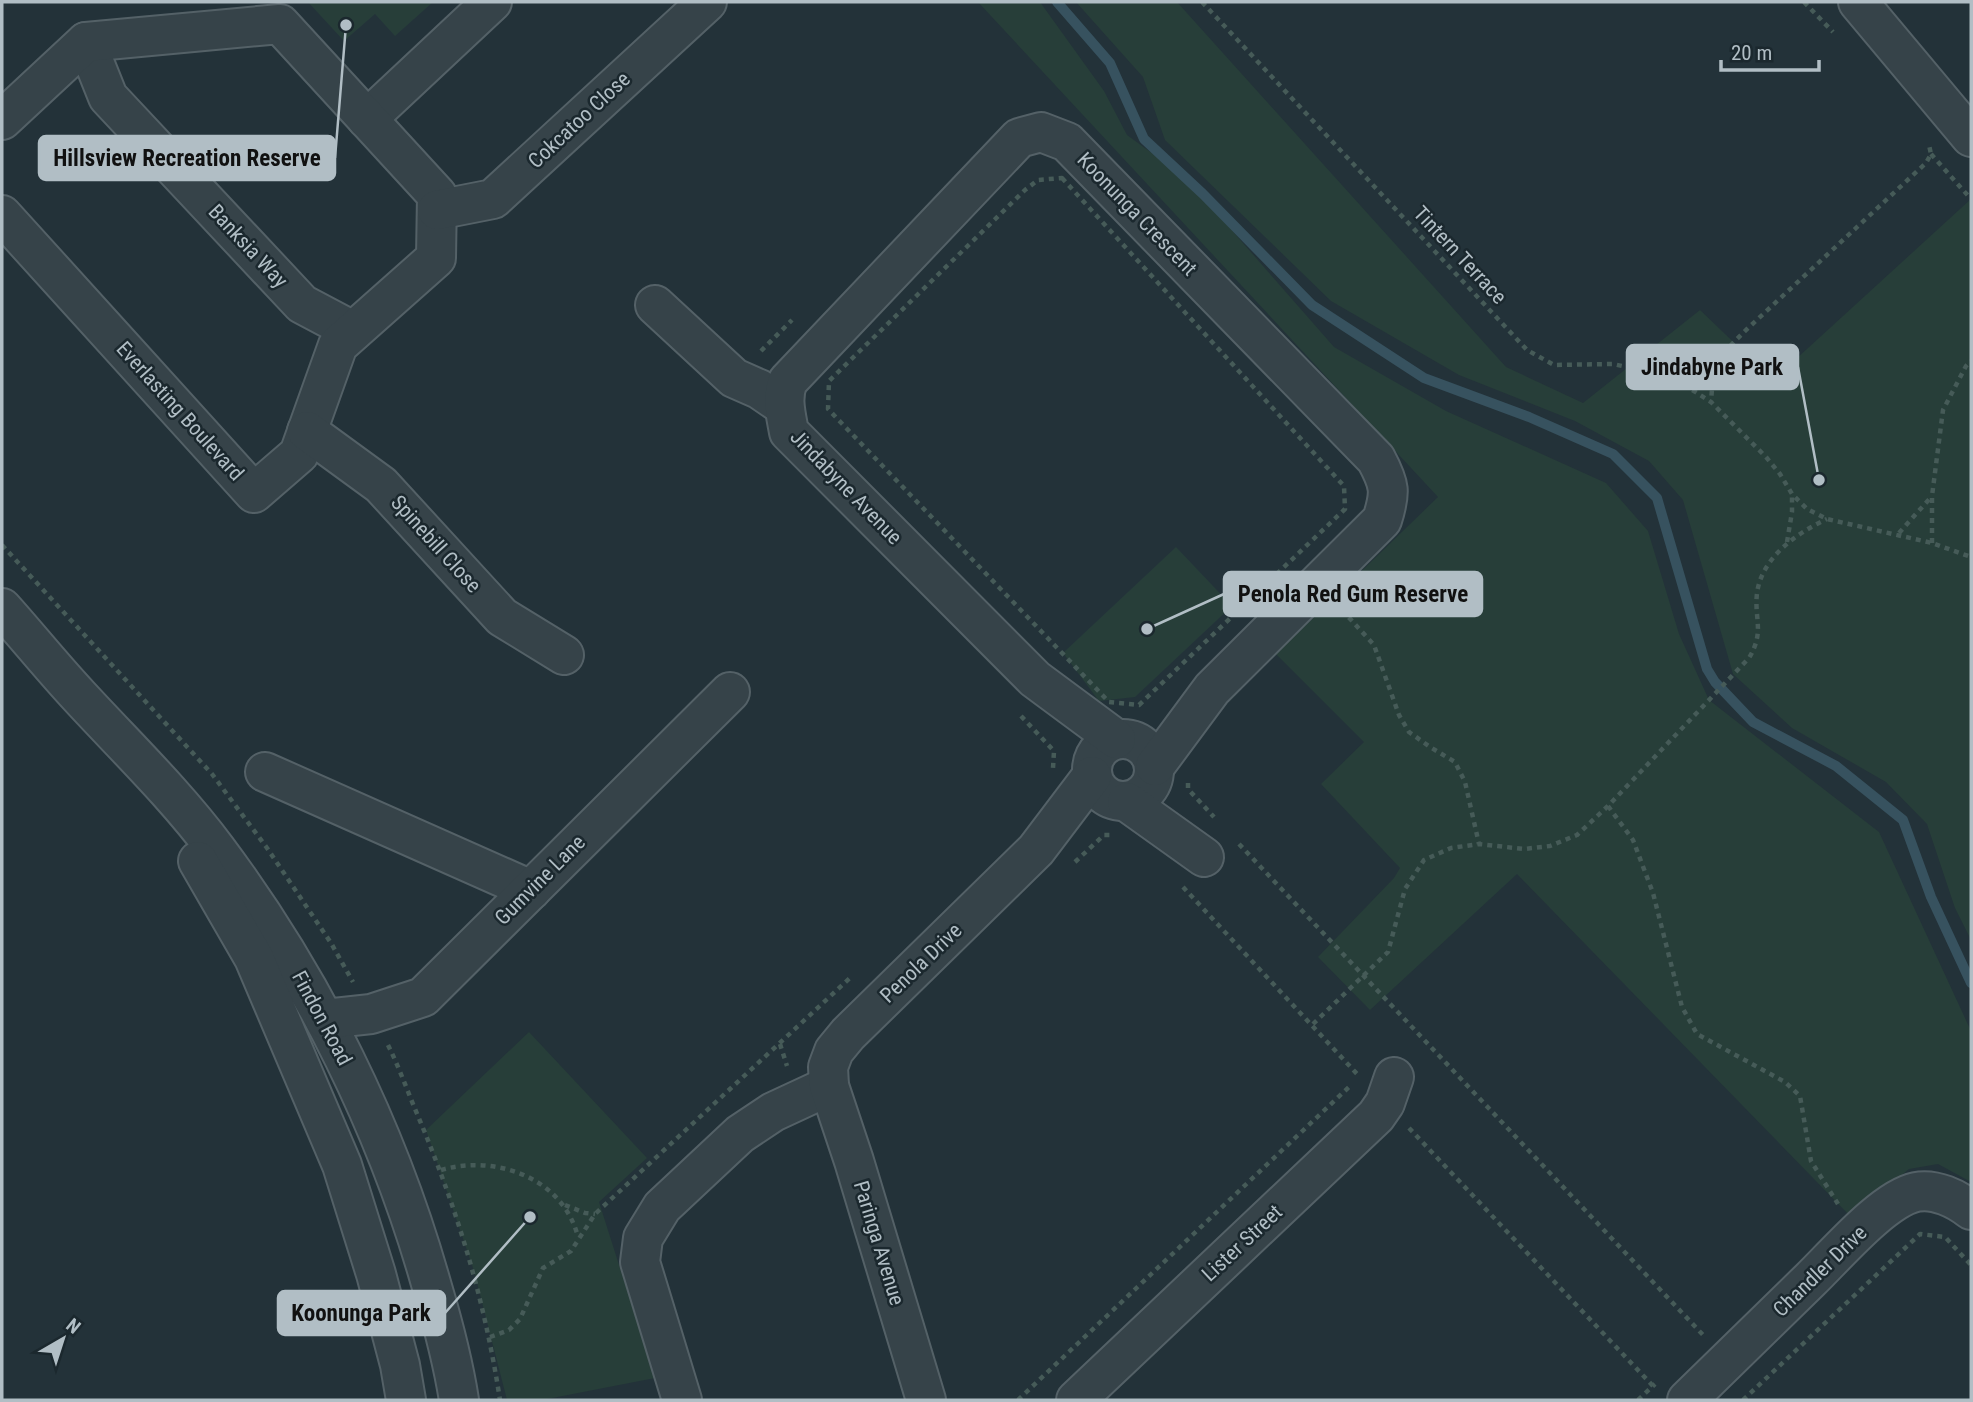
<svg xmlns="http://www.w3.org/2000/svg" width="1973" height="1402" font-family="'Roboto Condensed',sans-serif">
  <style>
    .green { fill: #273e39 }
    .lines { fill: none; stroke-linecap: round; stroke-linejoin: round }
    .stream { stroke: #37525f; stroke-width: 10 }
    .minor-casing { stroke: #546167; stroke-width: 42 }
    .path { stroke: #465b58; stroke-width: 4.5; stroke-dasharray: 5 5; stroke-linecap: butt }
    .minor { stroke: #364349; stroke-width: 38 }
    .labels { text-anchor: middle; stroke-width: 5; stroke-linejoin: round; paint-order: stroke }
    .street-label { font-size: 21px; fill: #b1bec5; stroke: #1b282e }
    .leader { fill: none; stroke: #b1bec5; stroke-width: 2.5 }
    .callout-dot { fill: #b1bec5; stroke: #1b282e; stroke-width: 2.5 }
    .callout { fill: #b1bec5; stroke: #b1bec5; stroke-width: 2.5 }
    .callout-label { font-size: 23px; text-anchor: middle; font-weight: bold; fill: #111 }
  </style>
  <rect width="100%" height="100%" fill="#233239"/>
  <g class="green">
    <path d="M308 2H433L395 36 375 14 344 41Z"/>
    <path d="M978 2H1040L1104 91 1127 135 1186 178 1334 347 1446 411 1606 483 1648 531 1679 634 1709 700 1879 832 1971 1031V1182L1938 1164 1909 1169 1851 1217 1517 874 1370 1010 1318 957 1394 878 1400 868 1321 784 1364 742 1276 654 1438 497Z"/>
    <path d="M1076 2H1177L1506 367 1583 403 1700 310 1773 380 1971 199V940L1955 908 1927 824 1886 782 1792 728 1733 674 1683 500 1649 461 1575 421 1459 375 1331 301 1165 140 1143 77Z"/>
    <path d="M1176 547 1232 606 1135 697 1099 701 1063 653Z"/>
    <path d="M529 1032 647 1158 599 1202 655 1378 542 1400H507L474 1271 426 1130Z"/>
  </g>
  <g class="lines">
    <path class="stream" d="M1057 2 1110 63 1144 139 1203 194 1312 305 1424 378 1529 417 1613 454 1657 498 1707 669 1715 682 1753 722 1836 766 1903 820 1931 897 1971 983"/>
    <defs>
      <g id="minor">
        <path d="M1858 2 1971 137"/>
        <path d="M86 42 108 97 302 304 353 331"/>
        <path d="M367 119 492 2"/>
        <path d="M2 120 86 42 280 24 437 195 436 258 338 345 299 454 254 493 2 215"/>
        <path d="M437 210 493 199 707 2"/>
        <path d="M655 305 734 378 759 389 784 406"/>
        <path d="M307 431 381 485 502 617 564 655"/>
        <path d="M2 608C28 637 52 667 79 696 125 746 175 794 216 849 314 980 388 1130 432 1287 443 1324 453 1362 459 1400"/>
        <circle cx="1123" cy="770" r="31"/>
        <path d="M1116 739 1035 679 789 432C786 415 781 398 788 381L1019 138 1041 132 1067 142 1376 459C1390 485 1391 492 1382 520L1212 689 1155 766"/>
        <path d="M265 772 531 890"/>
        <path d="M1127 802 1204 857"/>
        <path d="M198 861 254 958 342 1165 376 1274 400 1365 406 1400"/>
        <path d="M325 1019 371 1014 423 997 730 692"/>
        <path d="M682 1400 640 1262 643 1238 662 1207 740 1134 773 1112 829 1086"/>
        <path d="M926 1400 854 1161 829 1086 828 1067 834 1051 848 1034 1036 850 1092 776"/>
        <path d="M1076 1400 1376 1116 1385 1103 1394 1077"/>
        <path d="M1687 1400C1728 1360 1769 1320 1810 1280 1835 1256 1883 1199 1916 1192 1935 1188 1957 1199 1971 1210"/>
      </g>
    </defs>
    <use href="#minor" class="minor-casing"/>
    <g class="path">
      <path d="M1202 2 1527 350 1554 365 1613 364 1636 369 1683 384 1711 402 1766 457 1780 474 1792 494 1807 509 1827 519 1932 543 1971 557"/>
      <path d="M1804 2 1833 32"/>
      <path d="M1931 154 1971 199"/>
      <path d="M1062 178 1344 486 1345 509 1139 705 1109 702 828 409 829 381 1025 190 1038 180Z"/>
      <path d="M761 351 792 320"/>
      <path d="M1703 373 1712 389 1711 402"/>
      <path d="M1684 383 1703 373 1746 330 1926 163 1931 154 1929 145"/>
      <path d="M1899 533 1932 496"/>
      <path d="M1787 542 1792 512V495"/>
      <path d="M1932 543V496L1943 410 1966 366 1971 361"/>
      <path d="M2 545 212 774 267 848 331 943 353 982"/>
      <path d="M1342 610 1374 645 1399 715 1409 732 1430 747 1455 762 1465 782 1479 844"/>
      <path d="M1021 716 1054 751 1053 768"/>
      <path d="M1188 783V789L1214 817"/>
      <path d="M1608 806 1633 840 1653 893 1682 1007 1697 1034 1785 1082 1800 1096 1811 1161 1838 1204"/>
      <path d="M1239 844 1704 1336"/>
      <path d="M1075 862 1104 835H1112"/>
      <path d="M1183 887 1358 1075"/>
      <path d="M1313 1024 1388 952 1405 889 1424 860 1451 848 1479 844 1524 849 1550 846 1577 835 1608 806 1749 658C1765 631 1754 620 1757 593 1762 557 1797 533 1827 519"/>
      <path d="M780 1044 787 1066"/>
      <path d="M388 1045C398 1065 406 1087 415 1109 456 1205 484 1296 500 1400"/>
      <path d="M1409 1128 1653 1386"/>
      <path d="M441 1170C496 1154 563 1178 578 1237"/>
      <path d="M565 1205 585 1213 595 1214"/>
      <path d="M490 1337 509 1330 520 1319 543 1268 571 1251 595 1214 851 977"/>
      <path d="M1018 1400 1350 1086"/>
      <path d="M1638 1400 1655 1384"/>
      <path d="M1743 1400 1920 1234 1945 1237 1971 1265"/>
    </g>
    <use href="#minor" class="minor"/>
  </g>
  <g class="labels">
    <g class="street-label">
      <text transform="translate(579 120) rotate(-43)" y="7">Cokcatoo Close</text>
      <text transform="translate(1137 214) rotate(46)" y="7">Koonunga Crescent</text>
      <text transform="translate(248 246) rotate(47)" y="7">Banksia Way</text>
      <text transform="translate(1460 255) rotate(47)" y="7">Tintern Terrace</text>
      <text transform="translate(180 411) rotate(48)" y="7">Everlasting Boulevard</text>
      <text transform="translate(846 487) rotate(46)" y="7">Jindabyne Avenue</text>
      <text transform="translate(436 544) rotate(48)" y="7">Spinebill Close</text>
      <text transform="translate(540 880) rotate(-45)" y="7">Gumvine Lane</text>
      <text transform="translate(921 963) rotate(-44)" y="7">Penola Drive</text>
      <text transform="translate(322 1018) rotate(62)" y="7">Findon Road</text>
      <text transform="translate(879 1243) rotate(73)" y="7">Paringa Avenue</text>
      <text transform="translate(1242 1243) rotate(-43)" y="7">Lister Street</text>
      <text transform="translate(1820 1271) rotate(-44)" y="7">Chandler Drive</text>
    </g>
  </g>
  <path class="leader" d="M346 25L335 158M1819 480L1798 367M1147 629L1224 594M530 1217L445 1313"/>
  <g class="callout-dot">
    <circle cx="346" cy="25" r="7"/>
    <circle cx="1819" cy="480" r="7"/>
    <circle cx="1147" cy="629" r="7"/>
    <circle cx="530" cy="1217" r="7"/>
  </g>
  <g class="callout">
    <rect x="39" y="136" width="296" height="44" rx="7"/>
    <rect x="1627" y="345" width="171" height="44" rx="7"/>
    <rect x="1224" y="572" width="258" height="44" rx="7"/>
    <rect x="278" y="1291" width="167" height="44" rx="7"/>
  </g>
  <g class="callout-label">
    <text x="187" y="166">Hillsview Recreation Reserve</text>
    <text x="1712" y="375">Jindabyne Park</text>
    <text x="1353" y="602">Penola Red Gum Reserve</text>
    <text x="361" y="1321">Koonunga Park</text>
  </g>
  <rect width="1973" height="1402" fill="none" stroke="#b1bec5" stroke-width="7"/>
  <g transform="translate(63 1339) rotate(39)" stroke="#1b282e" stroke-width="5" paint-order="stroke">
  <path d="M0-5L12 26L0 18L-12 26Z" fill="#b1bec5"/>
  <text y="-10" font-size="19" font-weight="bold" text-anchor="middle" fill="#b1bec5">N</text>
  </g>
  <path d="M1721 60v10h98v-10" fill="none" stroke="#b1bec5" stroke-width="3.5"/>
  <text x="1731" y="60" font-size="21" fill="#b1bec5" stroke="#1b282e" stroke-width="5" paint-order="stroke">20 m</text>
</svg>
